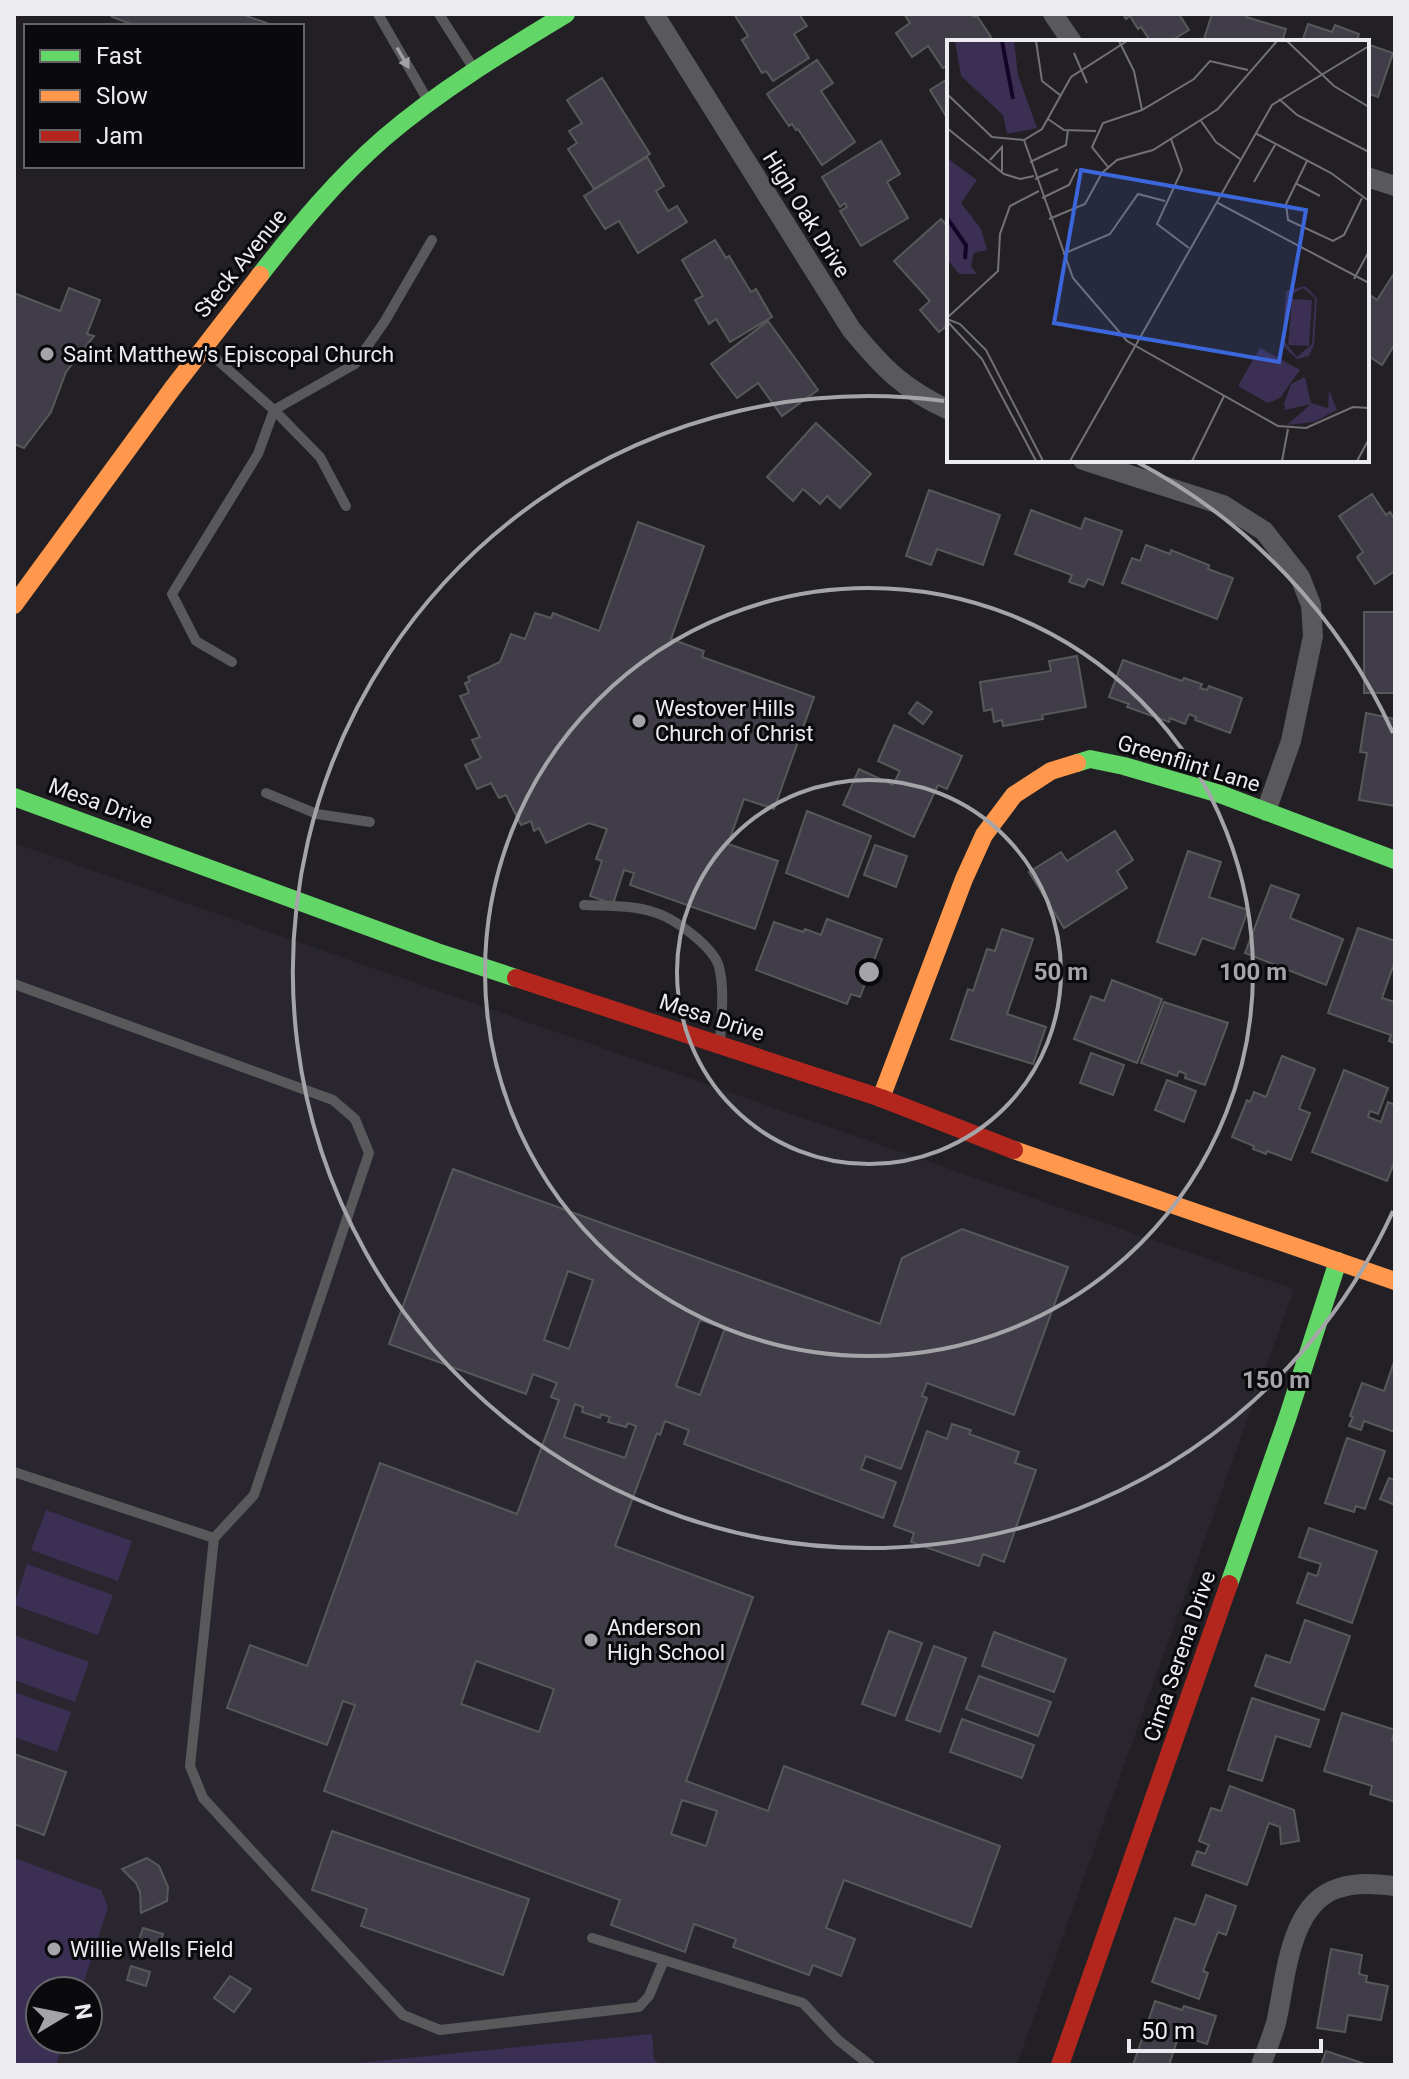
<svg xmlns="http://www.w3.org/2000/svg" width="1409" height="2079" font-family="Roboto,sans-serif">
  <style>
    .built { fill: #292630; fill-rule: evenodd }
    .green { fill: #3b2f53 }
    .building { fill: #413d48; stroke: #58585a; stroke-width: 2; fill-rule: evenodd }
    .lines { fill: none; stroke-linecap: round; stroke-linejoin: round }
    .lane { stroke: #59585b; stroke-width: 10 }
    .street { stroke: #59585b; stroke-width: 20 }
    .fast { stroke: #63d668; stroke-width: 18 }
    .slow { stroke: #ff974d; stroke-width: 18 }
    .jam { stroke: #b3261e; stroke-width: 18 }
    .oneway { fill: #a2a2a5 }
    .ring { fill: none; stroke: #a5a4a8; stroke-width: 4 }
    .poi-dot { fill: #a5a4a8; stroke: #0a090c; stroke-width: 3 }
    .labels { text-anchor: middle; stroke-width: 6; stroke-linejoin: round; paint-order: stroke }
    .street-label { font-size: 22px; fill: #ecebef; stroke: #0a090c }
    .poi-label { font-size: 22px; fill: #ecebef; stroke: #0a090c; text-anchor: start }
    .inset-river { fill: none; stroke: #130428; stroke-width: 4 }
    .inset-road { fill: none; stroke: #737175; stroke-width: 2 }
    .view { fill: #3c66db; fill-opacity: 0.15; stroke: #3c66db; stroke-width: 4 }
    .inset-edge { fill: none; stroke: #ecebef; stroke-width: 4 }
    .centre { fill: #a5a4a8; stroke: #0a090c; stroke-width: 4 }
    .ring-label { font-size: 24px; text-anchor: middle; font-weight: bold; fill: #a5a4a8; stroke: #0a090c; stroke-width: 6; stroke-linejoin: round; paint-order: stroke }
  </style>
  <rect width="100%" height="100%" fill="#222024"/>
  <path class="built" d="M14 843 1294 1289 1017 2065H14ZM40 1991H88V2039H40Z"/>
  <g class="green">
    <path d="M46 1510 132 1541 118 1581 31 1550Z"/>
    <path d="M27 1564 113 1595 98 1635 14 1605Z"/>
    <path d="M14 1635 89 1662 75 1702 14 1680Z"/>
    <path d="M14 1692 71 1712 57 1752 14 1737Z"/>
    <path d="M14 1858 101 1890 108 1907 81 1991H40V2039H65L56 2065H14Z"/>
    <path d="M652 2034 654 2060 662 2065H335Z"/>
  </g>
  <g class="building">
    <path d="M110 14H241L267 23 266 26H137L112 17Z"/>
    <path d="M734 14H799L807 26 794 34 809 58 773 81 766 71 762 73 742 40 748 36Z"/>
    <path d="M904 14H972L974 17 977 16 991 37 983 42H949V64L943 68 928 46 912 57 896 33 910 23Z"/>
    <path d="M1123 14H1179L1189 30 1169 42H1151L1141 27 1138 29 1130 16 1126 19Z"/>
    <path d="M1212 14H1247L1246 17 1286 29 1282 42H1203Z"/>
    <path d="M1308 24 1332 32 1335 25 1359 34 1357 40 1361 42H1302Z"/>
    <path d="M1367 44 1393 53 1378 97 1367 93Z"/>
    <path d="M817 60 833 83 821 91 855 142 822 165 798 129 796 130 792 124 789 126 767 94Z"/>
    <path d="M602 78 650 154 594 189 568 149 577 143 569 131 582 123 567 100Z"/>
    <path d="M949 78V121L930 90Z"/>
    <path d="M881 141 900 174 887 182 908 218 861 246 840 211 847 207 845 203 840 207 822 177Z"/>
    <path d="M647 157 664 186 656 191 668 211 677 206 687 222 638 253 619 221 605 229 584 196Z"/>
    <path d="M941 219 949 228V324L939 332 920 310 930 301 894 261Z"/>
    <path d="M715 240 726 258 729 256 751 292 756 289 772 317 730 342 716 319 709 324 695 300 703 296 682 260Z"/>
    <path d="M1395 272V344L1382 365 1367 355V293L1377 300Z"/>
    <path d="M69 288 100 300 87 334 94 336 66 372 51 412 24 448 14 444V293L60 311Z"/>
    <path d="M768 321 818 390 782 416 758 383 737 398 711 364Z"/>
    <path d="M816 423 871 474 840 508 827 496 820 504 803 489 793 501 767 477Z"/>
    <path d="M929 490 1000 515 983 565 937 549 931 565 906 556Z"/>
    <path d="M1372 494 1386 515 1390 512 1395 520V571L1375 584 1357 557 1363 552 1339 516Z"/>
    <path d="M1031 510 1081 529 1085 518 1122 531 1103 585 1088 579 1084 587 1069 582 1072 575 1015 554Z"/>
    <path d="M638 522 704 546 671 639 704 651 702 657 814 697 774 809 744 799 728 844 778 861 755 929 630 885 634 873 624 870 613 904 590 896 602 861 596 859 607 829 589 823 546 843 539 828 534 831 531 821 521 825 506 795 499 798 491 783 477 789 465 765 481 758 472 740 480 737 460 696 469 693 465 683 470 681 468 677 500 662 511 634 525 639 535 613 551 618 553 613 599 631Z"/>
    <path d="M1146 545 1170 554 1171 550 1209 565 1208 569 1233 578 1217 619 1122 583 1132 558 1140 561Z"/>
    <rect x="1364" y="612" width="31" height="81"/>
    <path d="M1077 656 1086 707 1042 715 1043 719 1003 726 1002 720 994 722 992 709 984 711 980 682 1051 671 1049 661Z"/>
    <path d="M1123 660 1182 681 1184 678 1202 684 1200 688 1207 690 1209 686 1242 698 1230 733 1195 720 1196 717 1189 714 1185 724 1170 718 1169 722 1127 707 1129 704 1109 697Z"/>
    <path d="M917 702 932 712 923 724 909 713Z"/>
    <path d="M1366 713 1395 719V806L1359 800 1367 753 1360 752Z"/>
    <path d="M894 725 962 756 947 789 938 785 914 837 843 805 859 769 893 785 900 771 878 761Z"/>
    <path d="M807 811 871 836 848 897 786 873Z"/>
    <path d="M1115 831 1133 860 1117 871 1127 888 1064 928 1029 872 1061 852 1067 861Z"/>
    <path d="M875 845 907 856 896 887 864 875Z"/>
    <path d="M1188 851 1221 862 1209 897 1248 910 1234 949 1202 938 1195 955 1157 942Z"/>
    <path d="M1271 885 1299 895 1290 918 1343 939 1326 985 1245 953Z"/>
    <path d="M827 919 882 939 860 997 851 994 847 1004 756 970 774 922 803 932 805 929 821 935Z"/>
    <path d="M1358 928 1395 941V961L1382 998 1395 1002V1043L1389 1041 1391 1035 1328 1013Z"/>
    <path d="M1002 929 1033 939 1007 1014 1046 1027 1033 1064 951 1039 968 989 973 991 987 949 995 951Z"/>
    <path d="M1112 980 1162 999 1137 1063 1074 1039 1091 996 1104 1001Z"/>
    <path d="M1164 1002 1228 1023 1205 1085 1185 1078 1186 1074 1179 1071 1177 1076 1141 1063Z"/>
    <path d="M1091 1053 1124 1065 1113 1095 1080 1083Z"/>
    <path d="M1282 1056 1315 1069 1299 1109 1310 1113 1291 1160 1267 1151 1266 1154 1253 1149 1254 1146 1232 1137 1247 1100 1250 1102 1254 1092 1266 1097Z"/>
    <path d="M1344 1070 1388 1088 1378 1114 1370 1111 1368 1117 1381 1122 1388 1102 1395 1105V1160L1387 1181 1312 1152Z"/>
    <path d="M1167 1080 1196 1091 1184 1122 1155 1110Z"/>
    <path d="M453 1169 880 1324 902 1258 962 1229 1068 1267 1014 1415 927 1383 922 1396 927 1398 901 1469 866 1456 861 1469 896 1482 883 1518 684 1444 689 1430 665 1421 660 1435 657 1433 615 1546 753 1597 686 1781 768 1811 784 1766 1000 1846 971 1927 844 1880 826 1928 855 1939 841 1976 813 1965 809 1975 733 1947 736 1939 694 1924 685 1952 611 1925 620 1900 324 1791 355 1705 343 1701 327 1745 227 1708 250 1645 307 1666 380 1463 517 1514 559 1400 551 1397 557 1383 533 1374 526 1394 389 1344ZM568 1271 593 1280 569 1349 544 1340ZM700 1320 725 1328 700 1395 676 1386ZM575 1404 583 1407 582 1412 600 1418 601 1414 610 1417 608 1422 626 1427 628 1423 636 1426 625 1458 564 1437ZM476 1661 554 1689 539 1732 461 1704ZM682 1800 717 1811 706 1846 671 1834Z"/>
    <path d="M1395 1359V1432L1364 1421 1361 1430 1349 1426 1353 1417 1350 1416 1362 1383 1384 1391Z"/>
    <path d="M952 1424 971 1430 969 1434 1019 1452 1015 1463 1036 1470 1004 1562 983 1554 979 1566 911 1542 914 1533 894 1526 927 1431 947 1439Z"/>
    <path d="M1347 1438 1385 1451 1365 1509 1356 1506 1354 1512 1325 1503Z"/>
    <path d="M1389 1478 1395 1480V1505L1380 1499Z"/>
    <path d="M1309 1528 1377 1551 1352 1623 1297 1603 1308 1573 1317 1576 1321 1564 1299 1557Z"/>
    <path d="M1305 1620 1350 1636 1324 1710 1255 1686 1266 1655 1290 1663Z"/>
    <path d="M889 1631 922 1643 895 1716 862 1704Z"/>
    <path d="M994 1632 1066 1659 1054 1692 982 1666Z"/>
    <path d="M934 1646 966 1658 940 1732 906 1720Z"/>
    <path d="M979 1676 1051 1702 1038 1736 966 1709Z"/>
    <path d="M1252 1698 1319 1720 1310 1747 1276 1736 1262 1781 1228 1770Z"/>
    <path d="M1342 1713 1395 1730 1392 1740 1395 1741V1802L1370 1794 1372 1786 1324 1771Z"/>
    <path d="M962 1719 1034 1745 1022 1778 950 1752Z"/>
    <path d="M14 1754 66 1772 44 1835 14 1824Z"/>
    <path d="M1230 1786 1294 1810 1299 1841 1281 1844 1280 1827 1269 1823 1247 1885 1192 1865 1197 1851 1205 1854 1209 1845 1199 1841 1211 1808 1221 1811Z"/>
    <path d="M332 1831 529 1899 503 1975 361 1926 367 1909 312 1890Z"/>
    <path d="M147 1858 159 1866 168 1887 167 1901 141 1913 140 1892 136 1883 122 1869Z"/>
    <path d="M1206 1895 1236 1906 1226 1935 1218 1932 1203 1971 1208 1973 1199 1999 1152 1982 1175 1918 1195 1925Z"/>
    <path d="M143 1928 163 1934 155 1958 135 1951Z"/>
    <path d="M1331 1949 1362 1955 1359 1974 1367 1976 1366 1982 1388 1986 1381 2020 1348 2015 1345 2032 1317 2028Z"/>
    <path d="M131 1966 150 1972 146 1986 127 1980Z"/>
    <path d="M230 1976 251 1989 234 2012 214 1998Z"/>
    <path d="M1155 2001 1182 2010 1184 2006 1216 2016 1207 2044 1179 2035 1169 2065H1133Z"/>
    <path d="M1326 2051 1368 2065H1321Z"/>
  </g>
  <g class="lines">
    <g class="lane">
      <path d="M378 14 427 99"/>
      <path d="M439 14 474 69"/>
      <path d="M205 349 274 410 320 457 346 506"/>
      <path d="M232 662 196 641 172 594 258 454 274 410 355 364 385 321 432 240"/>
      <path d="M266 793 317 814 370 822"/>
      <path d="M584 905C607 906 631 905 653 912 673 917 714 947 719 967 725 990 721 1019 720 1043"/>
      <path d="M14 984 333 1100 355 1119 369 1153 254 1495 214 1538"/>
      <path d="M14 1472 214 1538 190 1766 203 1798 403 2015 440 2030 639 2007 649 1996 664 1960"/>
      <path d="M592 1938 803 2003 838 2040 870 2065"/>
    </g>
    <g class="street">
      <path d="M654 14 851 329C882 367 903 389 949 410"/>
      <path d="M1053 14 1072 42"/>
      <path d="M1367 177 1395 186"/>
      <path d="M1083 460 1223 505 1264 531 1300 577 1311 605 1313 636 1291 741 1266 811"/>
      <path d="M1261 2065C1266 2051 1272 2037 1276 2023 1286 1981 1288 1903 1339 1888 1357 1882 1377 1884 1395 1886"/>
    </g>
    <g class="fast">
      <path d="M260 275C298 226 337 179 384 138 440 90 503 52 566 14"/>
      <path d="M1077 763 1090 759 1124 766 1220 794 1395 860"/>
      <path d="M14 797 437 952 516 978"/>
      <path d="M1229 1584 1287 1419 1338 1261"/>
    </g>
    <g class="slow">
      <path d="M14 605 172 389 260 275"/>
      <path d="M881 1098 964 879 984 835 1014 795 1051 771 1077 763"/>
      <path d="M1014 1150 1395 1281"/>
    </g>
    <g class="jam">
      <path d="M516 978 881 1098 1014 1150"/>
      <path d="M1060 2065 1229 1584"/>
    </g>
  </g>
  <defs><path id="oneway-solid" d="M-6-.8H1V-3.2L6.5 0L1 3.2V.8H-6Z" transform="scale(2)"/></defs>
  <use class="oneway" href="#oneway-solid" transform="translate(403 58) rotate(60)"/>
  <g class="ring">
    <circle cx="869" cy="972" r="192"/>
    <circle cx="869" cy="972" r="384"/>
    <path d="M1393 1211A576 576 0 1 1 944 401M1135 461A576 576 0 0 1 1393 733"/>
  </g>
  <g class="poi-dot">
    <circle cx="47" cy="354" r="8"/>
    <circle cx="639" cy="721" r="8"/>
    <circle cx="591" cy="1640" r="8"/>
    <circle cx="54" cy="1949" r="8"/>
  </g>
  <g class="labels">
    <g class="street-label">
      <text transform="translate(807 214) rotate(58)" y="8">High Oak Drive</text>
      <text transform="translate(240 263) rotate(-51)" y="8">Steck Avenue</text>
      <text transform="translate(1189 763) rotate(17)" y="8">Greenflint Lane</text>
      <text transform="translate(101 803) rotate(20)" y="8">Mesa Drive</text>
      <text transform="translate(712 1017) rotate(18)" y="8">Mesa Drive</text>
      <text transform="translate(1179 1656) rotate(-71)" y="8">Cima Serena Drive</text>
    </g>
    <g class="poi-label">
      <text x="63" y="362">Saint Matthew's Episcopal Church</text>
      <text x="655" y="716">Westover Hills<tspan x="655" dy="25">Church of Christ</tspan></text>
      <text x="607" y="1635">Anderson<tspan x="607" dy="25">High School</tspan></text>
      <text x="70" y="1957">Willie Wells Field</text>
    </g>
  </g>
  <g transform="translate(947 40)">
    <rect width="422" height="422" fill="#222024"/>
    <path d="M8 1H67L71 35 90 88 60 94 56 75 14 36ZM0 118 30 140 14 163 34 189 40 210 27 213 24 226 30 234H12L0 219ZM358 246 370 258 367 305 362 316 350 319 335 305 339 251ZM356 248 368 258 365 304 350 317 338 302 342 256ZM345 259 365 260 362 306 341 305ZM313 308 353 330 333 358 321 363 291 346ZM358 337 364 363 381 368 382 350 390 370 367 382 340 385 364 364 338 370 337 364 344 344Z" fill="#3b2f53" fill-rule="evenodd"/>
    <path class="inset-river" d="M55 1 66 59M0 178 19 205 18 219"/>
    <path class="inset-road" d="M89 1 95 41 113 55M172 1 187 31 195 70M340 1 387 46 422 67M127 13 140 43M0 54 45 97 77 100 95 89 124 37 180 1M332 59 350 75 422 112M101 79 117 90 149 91M254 81 269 102 293 119M0 88 57 134 73 139 87 136M308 93 384 133 422 161M224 99 235 130 210 184 242 208M77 100 126 238 180 301 331 386 359 388 406 367 422 368M43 120 55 107V131M360 121 339 164 341 180 386 201 397 195 415 158M83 122 119 105 121 90M161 127 145 107 156 83 195 70 247 39 263 21 301 30M88 139 111 129M307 142 328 105M350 144 373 156M95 158 122 145 130 129M269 162 422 243M102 179 138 164 155 133 170 120 206 110 271 69 330 1M116 214 163 194 191 154 218 161M407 239 422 211M0 278 51 231 53 194 63 166 92 151M0 279 13 284 39 310 96 421M0 281 35 319 89 421M123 421 325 65 422 6M245 421 277 356M335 421 341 389M410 421 422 399"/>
    <path class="view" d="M134 130 359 170 332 322 107 283Z"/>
    <rect width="422" height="422" class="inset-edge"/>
  </g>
  <circle cx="869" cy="972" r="12" class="centre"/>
  <g class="ring-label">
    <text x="1061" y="980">50 m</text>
    <text x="1253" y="980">100 m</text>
    <text x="1276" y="1388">150 m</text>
  </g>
  <rect width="1409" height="2079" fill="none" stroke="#ecebef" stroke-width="32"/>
  <rect x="24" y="24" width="280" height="144" fill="#0a090c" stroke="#646367" stroke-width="2"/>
  <rect x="40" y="50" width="40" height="12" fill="#63d668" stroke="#646367" stroke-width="2"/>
  <text x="96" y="64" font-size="24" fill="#ecebef">Fast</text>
  <rect x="40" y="90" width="40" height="12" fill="#ff974d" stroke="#646367" stroke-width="2"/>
  <text x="96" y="104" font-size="24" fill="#ecebef">Slow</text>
  <rect x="40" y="130" width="40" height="12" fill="#b3261e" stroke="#646367" stroke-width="2"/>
  <text x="96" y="144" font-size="24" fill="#ecebef">Jam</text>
  <g transform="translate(64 2015) rotate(80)"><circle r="38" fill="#0a090c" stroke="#646367" stroke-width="2"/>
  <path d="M0-6L14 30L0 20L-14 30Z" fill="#a5a4a8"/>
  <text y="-12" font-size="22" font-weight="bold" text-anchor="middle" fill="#ecebef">N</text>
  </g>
  <path d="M1129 2039v12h192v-12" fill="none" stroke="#ecebef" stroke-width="4"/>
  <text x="1141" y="2039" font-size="24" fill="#ecebef" stroke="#0a090c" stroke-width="6" paint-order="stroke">50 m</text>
</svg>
